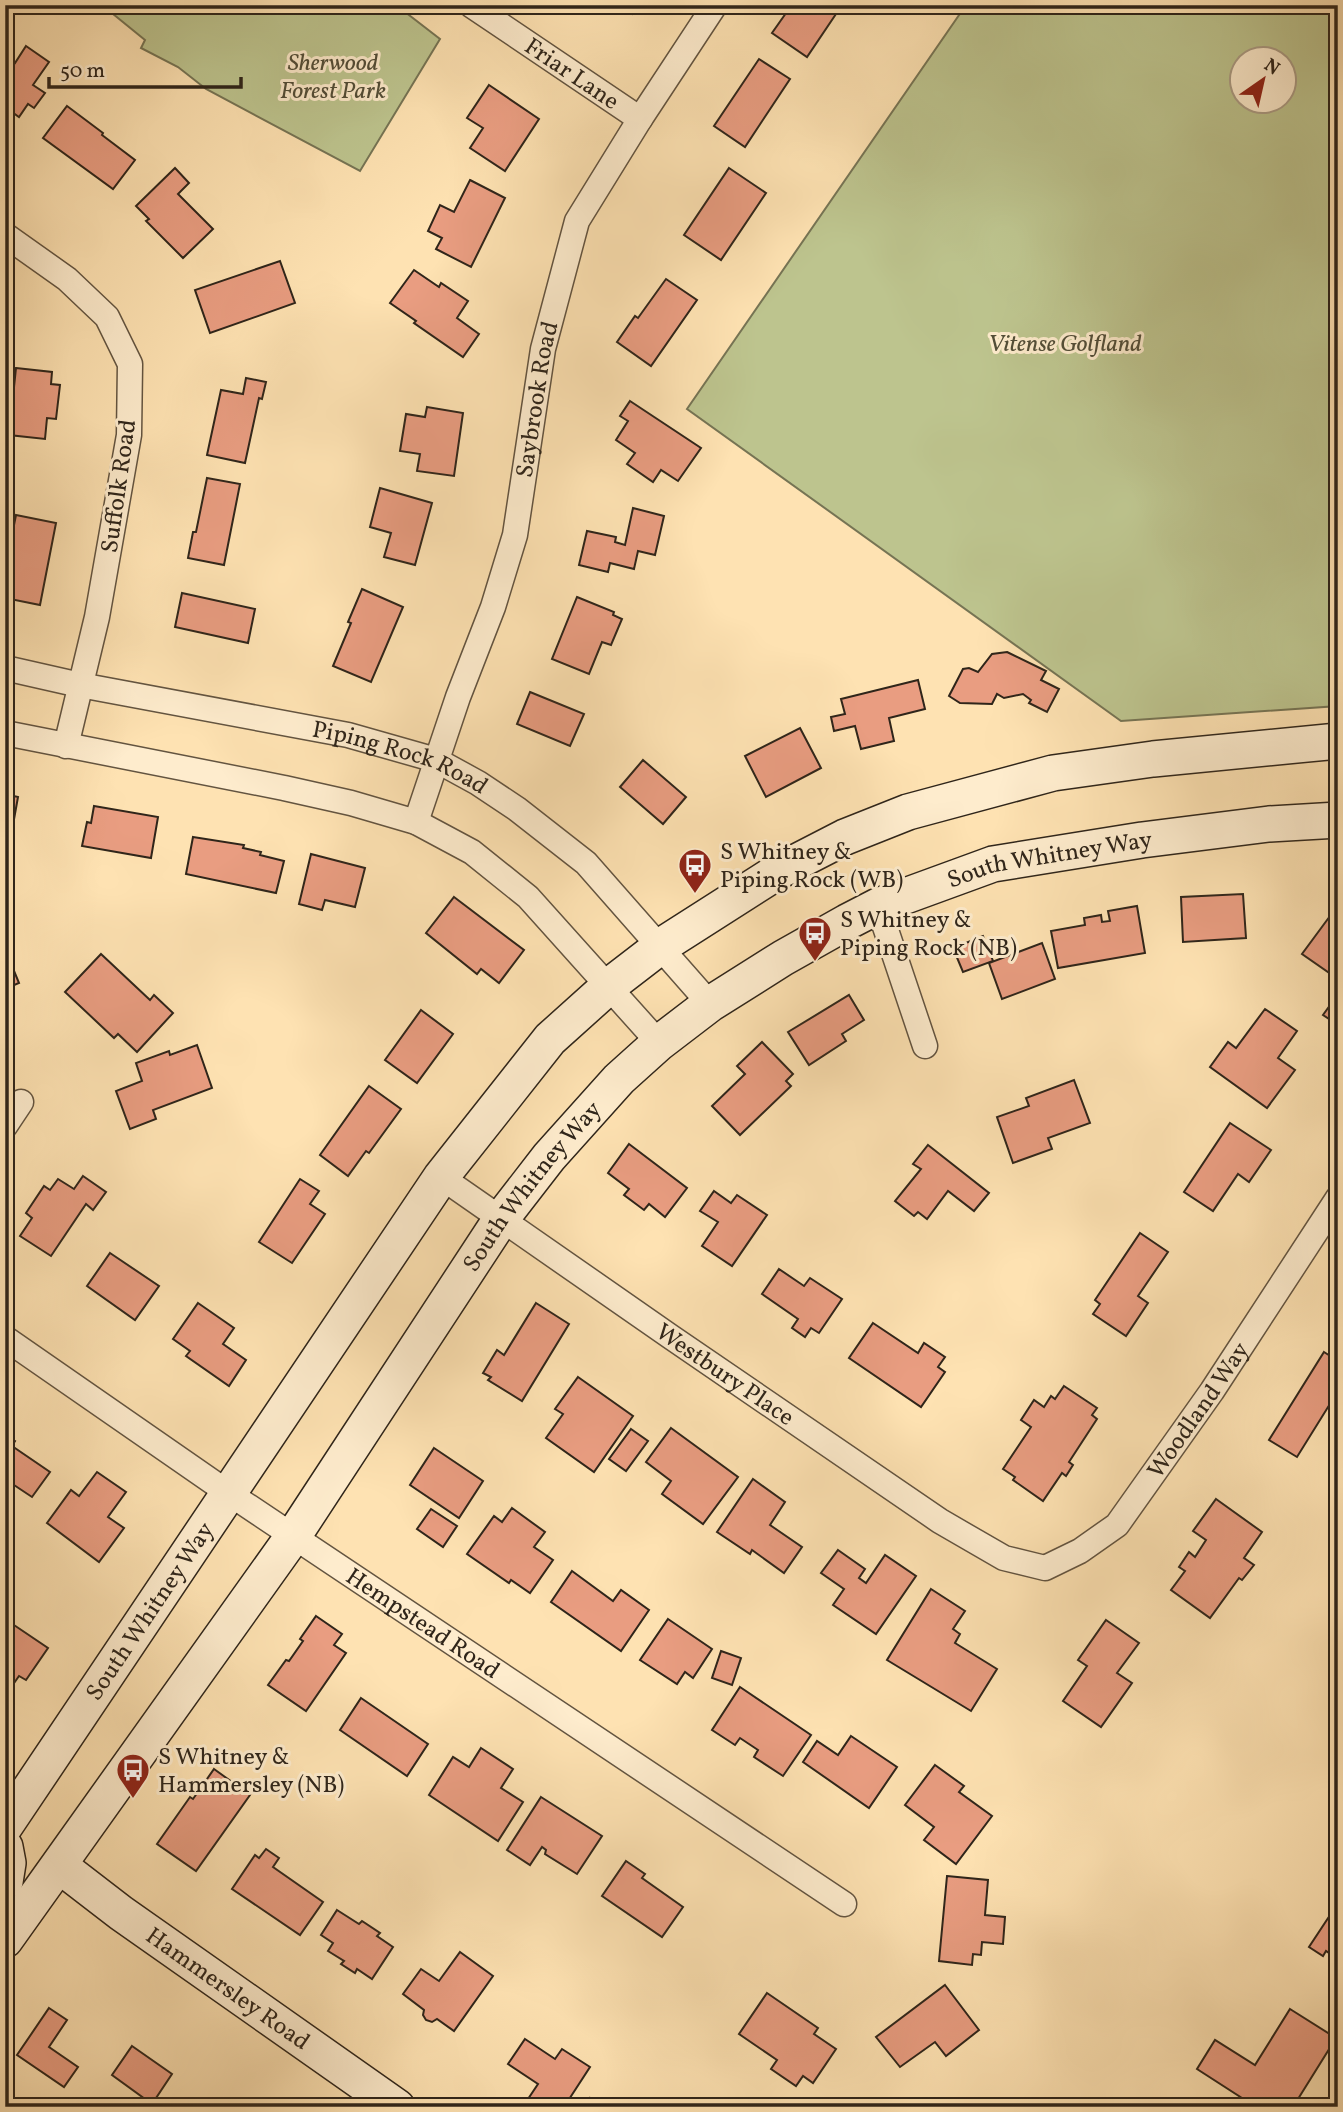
<svg xmlns="http://www.w3.org/2000/svg" width="1343" height="2112" font-family="Vollkorn,serif">
  <style>
    .green { fill: #bdc48e; stroke: #767454; stroke-width: 2; fill-rule: evenodd }
    .building { fill: #e99d81; stroke: #2f251a; stroke-width: 2 }
    .lines { fill: none; stroke-linecap: round; stroke-linejoin: round }
    .street-casing { stroke: #635440; stroke-width: 27 }
    .secondary-casing { stroke: #2f251a; stroke-width: 38 }
    .street { stroke: #feeccd; stroke-width: 24 }
    .secondary { stroke: #feeccd; stroke-width: 35 }
    .labels { text-anchor: middle; stroke-width: 6; stroke-linejoin: round; paint-order: stroke }
    .park-label { font-size: 24px; font-style: italic; fill: #524d37; stroke: #feeccd }
    .street-label { font-size: 24px; fill: #2f251a; stroke: #feeccd }
    .poi-label { font-size: 24px; fill: #2f251a; stroke: #feeccd; text-anchor: start }
  </style>
  <rect width="100%" height="100%" fill="#fee2b2"/>
  <filter id="stains"><feTurbulence type="fractalNoise" baseFrequency=".00286" numOctaves="4"/><feColorMatrix values="0 0 0 0 .2 0 0 0 0 .09 0 0 0 0 .02 0 0 0 .5 -.17"/></filter>
  <radialGradient id="worn" r=".72"><stop offset=".6" stop-color="#630" stop-opacity="0"/><stop offset="1" stop-color="#630" stop-opacity=".3"/></radialGradient>
  <g class="green">
    <path d="M102 5H396L440 39 360 171 206 89 178 67 141 48 145 40Z"/>
    <path d="M966 5H1338V706L1121 721 687 409ZM1242 60H1284V102H1242Z"/>
  </g>
  <g class="building">
    <path d="M618 5H638L632 14Z"/>
    <path d="M795 5H842L807 57 772 33 791 6 793 8Z"/>
    <path d="M26 46 49 62 33 85 45 93 34 108 28 104 19 117 5 107V56L15 63Z"/>
    <path d="M759 59 790 79 745 147 714 126Z"/>
    <path d="M489 85 539 119 505 171 470 148 483 128 467 118Z"/>
    <path d="M67 106 103 133 102 135 135 160 113 189 43 138Z"/>
    <path d="M175 168 189 183 178 194 213 229 183 258 146 221 149 219 136 206Z"/>
    <path d="M729 168 766 193 721 260 684 235Z"/>
    <path d="M470 180 505 198 471 267 436 249 442 238 428 231 440 205 454 212Z"/>
    <path d="M280 261 295 303 210 333 195 290Z"/>
    <path d="M414 270 439 287 441 283 468 301 457 318 479 334 463 357 414 323 416 321 390 303Z"/>
    <path d="M666 279 697 300 651 366 617 342 635 316 638 318Z"/>
    <path d="M16 368 52 372 51 384 60 385 56 419 47 418 45 439 9 435Z"/>
    <path d="M246 378 266 382 262 399 259 398 245 463 207 455 221 390 243 394Z"/>
    <path d="M630 401 701 448 678 481 661 470 653 482 627 464 635 453 616 440 628 421 620 416Z"/>
    <path d="M427 407 463 413 454 476 417 471 420 454 400 451 406 414 425 417Z"/>
    <path d="M207 478 240 484 224 565 188 558 193 532H196Z"/>
    <path d="M380 488 432 503 415 565 384 557 391 533 370 527Z"/>
    <path d="M633 508 664 516 655 555 638 551 634 569 610 563 608 572 579 565 587 531 616 537 615 542 625 545Z"/>
    <path d="M16 515 56 523 40 605 5 598V570Z"/>
    <path d="M362 589 403 607 371 682 333 666 351 623 348 622Z"/>
    <path d="M182 593 255 609 248 643 175 627Z"/>
    <path d="M577 597 614 612 613 615 622 619 611 645 602 642 589 674 552 659Z"/>
    <path d="M1007 652 1046 671 1041 680 1059 689 1047 712 1029 703 1031 700 1023 694 1004 698 997 694 992 704 960 703 949 696 963 669 969 668 978 672 992 654Z"/>
    <path d="M918 680 925 709 889 718 894 741 861 749 855 726 834 731 831 717 845 714 841 699Z"/>
    <path d="M530 692 584 714 570 746 517 724Z"/>
    <path d="M800 728 821 768 766 797 745 756Z"/>
    <path d="M643 760 686 797 663 824 620 787Z"/>
    <path d="M5 794 18 797 11 836 5 835Z"/>
    <path d="M94 806 158 817 151 858 82 846 87 822 91 823Z"/>
    <path d="M193 837 244 845 243 848 261 852 260 855 284 861 276 893 186 874Z"/>
    <path d="M311 854 365 868 355 907 325 900 322 910 299 904Z"/>
    <path d="M1243 894 1246 938 1183 942 1181 897Z"/>
    <path d="M454 897 524 950 499 983 481 969 477 974 426 933Z"/>
    <path d="M1137 906 1145 953 1058 968 1051 931 1085 925 1084 918 1101 915 1102 922 1110 921 1108 911Z"/>
    <path d="M1330 916 1338 921V979L1302 954Z"/>
    <path d="M983 936 993 961 963 972 953 948Z"/>
    <path d="M1042 943 1055 979 1002 999 989 963Z"/>
    <path d="M5 949 19 983 5 989Z"/>
    <path d="M101 954 150 1000 154 995 173 1013 137 1052 118 1034 114 1038 65 992Z"/>
    <path d="M1338 994V1025L1323 1015Z"/>
    <path d="M849 995 864 1020 842 1034 846 1041 809 1065 788 1032Z"/>
    <path d="M1265 1009 1297 1031 1278 1058 1295 1070 1267 1108 1210 1067 1228 1042 1236 1048Z"/>
    <path d="M421 1010 453 1034 417 1083 385 1060Z"/>
    <path d="M762 1042 793 1074 786 1081 791 1086 740 1135 712 1106 745 1074 737 1066Z"/>
    <path d="M197 1045 212 1088 153 1110 156 1119 130 1129 116 1091 142 1081 136 1063 169 1051 170 1055Z"/>
    <path d="M1074 1080 1090 1123 1048 1138 1052 1149 1013 1163 997 1117 1029 1106 1026 1098Z"/>
    <path d="M369 1086 401 1109 369 1153 366 1151 348 1176 320 1155Z"/>
    <path d="M1230 1123 1271 1150 1249 1182 1238 1174 1213 1211 1184 1192Z"/>
    <path d="M629 1144 687 1188 665 1217 649 1204 644 1210 624 1195 629 1189 608 1173Z"/>
    <path d="M928 1145 989 1193 974 1211 948 1191 927 1219 918 1212 914 1216 895 1201 921 1169 913 1164Z"/>
    <path d="M83 1176 106 1192 93 1210 86 1204 51 1256 20 1236 32 1218 26 1213 44 1186 50 1190 58 1179 74 1189Z"/>
    <path d="M300 1179 319 1191 310 1204 325 1214 292 1263 259 1242Z"/>
    <path d="M714 1191 731 1203 737 1195 767 1215 732 1266 702 1246 718 1222 700 1211Z"/>
    <path d="M1140 1233 1168 1252 1138 1296 1148 1303 1126 1336 1093 1314 1100 1304 1095 1300Z"/>
    <path d="M110 1253 159 1286 135 1320 87 1286Z"/>
    <path d="M779 1269 804 1286 810 1278 842 1299 819 1333 811 1328 805 1337 792 1328 798 1319 762 1294Z"/>
    <path d="M198 1303 234 1328 223 1344 246 1360 229 1386 186 1356 190 1351 173 1339Z"/>
    <path d="M536 1303 569 1324 522 1401 488 1380 491 1377 483 1373 497 1350 504 1355Z"/>
    <path d="M873 1323 918 1353 924 1343 945 1357 938 1367 945 1372 921 1407 849 1358Z"/>
    <path d="M1324 1352 1338 1361V1391L1297 1457 1269 1440Z"/>
    <path d="M578 1377 633 1416 594 1472 546 1438 563 1414 555 1409Z"/>
    <path d="M1064 1386 1097 1408 1092 1415 1097 1419 1069 1462 1073 1465 1066 1476 1062 1473 1043 1501 1013 1480 1015 1477 1003 1469 1031 1427 1021 1420 1034 1400 1044 1407 1051 1396 1055 1399Z"/>
    <path d="M671 1428 738 1477 703 1524 662 1494 671 1481 646 1462Z"/>
    <path d="M631 1429 648 1441 626 1471 609 1459Z"/>
    <path d="M5 1435 15 1441 12 1446 50 1472 32 1497 5 1479Z"/>
    <path d="M434 1448 483 1481 459 1518 410 1485Z"/>
    <path d="M97 1472 126 1492 108 1517 124 1528 99 1562 47 1523 71 1490 79 1496Z"/>
    <path d="M753 1479 785 1502 770 1525 802 1547 784 1573 752 1550 750 1554 717 1532Z"/>
    <path d="M1216 1499 1262 1532 1244 1558 1254 1565 1242 1580 1239 1578 1210 1618 1171 1590 1185 1571 1179 1567 1189 1552 1195 1557 1206 1540 1193 1531Z"/>
    <path d="M512 1508 545 1532 534 1547 553 1560 530 1593 511 1580 509 1583 467 1554 494 1516 502 1522Z"/>
    <path d="M431 1509 457 1526 443 1547 417 1529Z"/>
    <path d="M838 1550 865 1569 859 1578 866 1583 885 1555 916 1576 876 1634 833 1605 844 1589 821 1573Z"/>
    <path d="M572 1571 613 1601 621 1590 649 1610 621 1651 551 1602Z"/>
    <path d="M931 1589 965 1611 953 1629 960 1634 955 1643 997 1669 971 1711 887 1660Z"/>
    <path d="M316 1616 342 1634 334 1645 346 1653 306 1711 268 1685 286 1660 289 1661 303 1641 300 1639Z"/>
    <path d="M668 1619 712 1649 693 1678 685 1672 677 1684 640 1660Z"/>
    <path d="M1106 1620 1139 1643 1117 1673 1132 1683 1101 1727 1063 1701 1087 1666 1078 1660Z"/>
    <path d="M8 1621 48 1648 26 1680 19 1676 5 1696V1626Z"/>
    <path d="M721 1651 741 1658 732 1685 712 1678Z"/>
    <path d="M740 1687 811 1735 783 1776 754 1757 758 1750 740 1738 735 1745 712 1730Z"/>
    <path d="M361 1698 428 1744 407 1776 340 1730Z"/>
    <path d="M851 1736 897 1767 869 1808 803 1762 817 1741 838 1755Z"/>
    <path d="M481 1748 513 1769 501 1788 523 1802 498 1841 429 1795 453 1757 469 1767Z"/>
    <path d="M935 1765 964 1786 959 1792 992 1816 956 1864 924 1840 934 1827 905 1805Z"/>
    <path d="M214 1769 250 1795 196 1871 157 1844 190 1797 193 1799Z"/>
    <path d="M541 1797 602 1836 577 1874 545 1854 546 1850 542 1847 530 1865 507 1850Z"/>
    <path d="M266 1849 279 1858 273 1867 323 1902 300 1935 232 1889 255 1855 259 1858Z"/>
    <path d="M626 1861 645 1874 642 1878 683 1907 662 1937 602 1896Z"/>
    <path d="M947 1876 988 1880 985 1915 1005 1917 1003 1944 982 1942 981 1955 973 1954 972 1965 939 1961Z"/>
    <path d="M1338 1903V1963L1334 1960 1336 1958 1326 1951 1323 1956 1309 1947Z"/>
    <path d="M337 1910 359 1924 362 1921 380 1933 377 1936 393 1947 372 1979 357 1969 355 1973 341 1964 344 1961 328 1951 333 1943 321 1935Z"/>
    <path d="M460 1952 493 1976 454 2031 437 2019 432 2022 426 2020 423 2015 424 2010 403 1994 421 1969 439 1981Z"/>
    <path d="M945 1985 979 2030 946 2056 935 2042 900 2067 876 2037Z"/>
    <path d="M767 1993 818 2028 814 2034 836 2049 813 2083 803 2076 796 2086 771 2069 777 2060 739 2034Z"/>
    <path d="M49 2008 67 2020 49 2047 78 2067 64 2087 17 2055Z"/>
    <path d="M1290 2009 1336 2038 1293 2107H1256L1197 2069 1215 2040 1255 2065Z"/>
    <path d="M525 2039 555 2059 562 2049 590 2067 564 2107H533L526 2102 538 2084 508 2064Z"/>
    <path d="M132 2046 172 2074 152 2104 112 2075Z"/>
    <path d="M590 2098 603 2107H584Z"/>
  </g>
  <g class="lines">
    <defs>
      <g id="street">
        <path id="s1" d="M471 5 640 119"/>
        <path d="M5 235 67 279 107 317 130 364 129 435 97 617 66 746"/>
        <path id="s2" d="M5 668 80 685 348 735 436 760 478 783 517 809 586 863 710 1004"/>
        <path d="M5 733 284 788 351 803 416 822 472 852 528 897 659 1043"/>
        <path id="s3" d="M416 822 458 697 493 607 515 535 543 349 577 221 640 119 715 5"/>
        <path d="M878 906 925 1046"/>
        <path d="M5 1126 21 1102"/>
        <path id="s4" d="M441 1177 671 1337 940 1521 1004 1558 1045 1568 1080 1551 1117 1525 1212 1391 1338 1198"/>
        <path id="s5" d="M5 1338 227 1492 844 1904"/>
      </g>
      <g id="secondary">
        <path id="s6" d="M5 1826 441 1177 550 1039 609 986 661 946 777 872 845 837 908 812 1053 773 1153 759 1338 741"/>
        <path d="M5 1847 8 1863 5 1882"/>
        <path id="s7" d="M60 1866 121 1913 397 2107"/>
        <path id="s8" d="M5 1940 294 1535 501 1219 549 1157 619 1079 659 1043 710 1004 783 958 847 922 878 906 993 864 1142 840 1269 824 1338 820"/>
      </g>
    </defs>
    <use href="#street" class="street-casing"/>
    <use href="#secondary" class="secondary-casing"/>
    <use href="#street" class="street"/>
    <use href="#secondary" class="secondary"/>
  </g>
  <defs>
    <symbol id="bus-pin" viewBox="-11 -11 22 30"><path d="M0 17L-7.5 6A9.5 9.5 0 1 1 7.5 6Z" fill="#8f2418" stroke="#feeccd"/><path d="M-5-6H5V4H4V6H2V4H-2V6H-4V4H-5ZM-3.5-4V0h7V-4ZM-3.5 1.2v1.5H-2V1.2ZM2 1.2v1.5H3.5V1.2Z" fill="#fff"/></symbol>
  </defs>
  <g fill-rule="evenodd">
    <use href="#bus-pin" x="676" y="846" width="38" height="52"/>
    <use href="#bus-pin" x="796" y="914" width="38" height="52"/>
    <use href="#bus-pin" x="114" y="1751" width="38" height="52"/>
  </g>
  <g class="labels">
    <g class="park-label">
      <text x="333" y="70">Sherwood<tspan x="333" dy="28">Forest Park</tspan></text>
      <text x="1065" y="351">Vitense Golfland</text>
    </g>
    <g class="street-label">
      <text dy="8" stroke="none"><textPath href="#s1" startOffset="122">Friar Lane</textPath></text>
      <text dy="8" stroke="none"><textPath href="#s3" startOffset="441">Saybrook Road</textPath></text>
      <text transform="translate(118 486) rotate(-82)" y="8">Suffolk Road</text>
      <text dy="8" stroke="none"><textPath href="#s2" startOffset="406">Piping Rock Road</textPath></text>
      <text dy="8" stroke="none"><textPath href="#s8" startOffset="1550">South Whitney Way</textPath></text>
      <text dy="8" stroke="none"><textPath href="#s8" startOffset="920">South Whitney Way</textPath></text>
      <text dy="8" stroke="none"><textPath href="#s4" startOffset="346">Westbury Place</textPath></text>
      <text dy="8" stroke="none"><textPath href="#s4" startOffset="947">Woodland Way</textPath></text>
      <text dy="8" stroke="none"><textPath href="#s6" startOffset="259">South Whitney Way</textPath></text>
      <text dy="8" stroke="none"><textPath href="#s5" startOffset="506">Hempstead Road</textPath></text>
      <text dy="8" stroke="none"><textPath href="#s7" startOffset="208">Hammersley Road</textPath></text>
    </g>
    <g class="poi-label">
      <text x="720" y="859">S Whitney &amp;<tspan x="720" dy="28">Piping Rock (WB)</tspan></text>
      <text x="840" y="927">S Whitney &amp;<tspan x="840" dy="28">Piping Rock (NB)</tspan></text>
      <text x="158" y="1764">S Whitney &amp;<tspan x="158" dy="28">Hammersley (NB)</tspan></text>
    </g>
  </g>
  <rect width="1343" height="2112" fill="none" stroke="#fee2b2" stroke-width="28"/>
  <rect x="7" y="7" width="1329" height="2098" fill="none" stroke="#2f251a" stroke-width="3.5"/>
  <rect x="14" y="14" width="1315" height="2084" fill="none" stroke="#2f251a" stroke-width="2"/>
  <g transform="translate(1263 80) rotate(34)"><circle r="33" fill="#feeccd" stroke="#ab9c85" stroke-width="2"/>
  <path d="M0-5L12 26L0 18L-12 26Z" fill="#8f2418"/>
  <text y="-10" font-size="19" font-weight="bold" text-anchor="middle" fill="#2f251a">N</text>
  </g>
  <path d="M49 77v10h192v-10" fill="none" stroke="#2f251a" stroke-width="3.5"/>
  <text x="60" y="77" font-size="21" fill="#2f251a" stroke="#feeccd" stroke-width="5" paint-order="stroke">50 m</text>
  <rect width="100%" height="100%" filter="url(#stains)"/>
  <rect width="100%" height="100%" fill="url(#worn)"/>
</svg>
